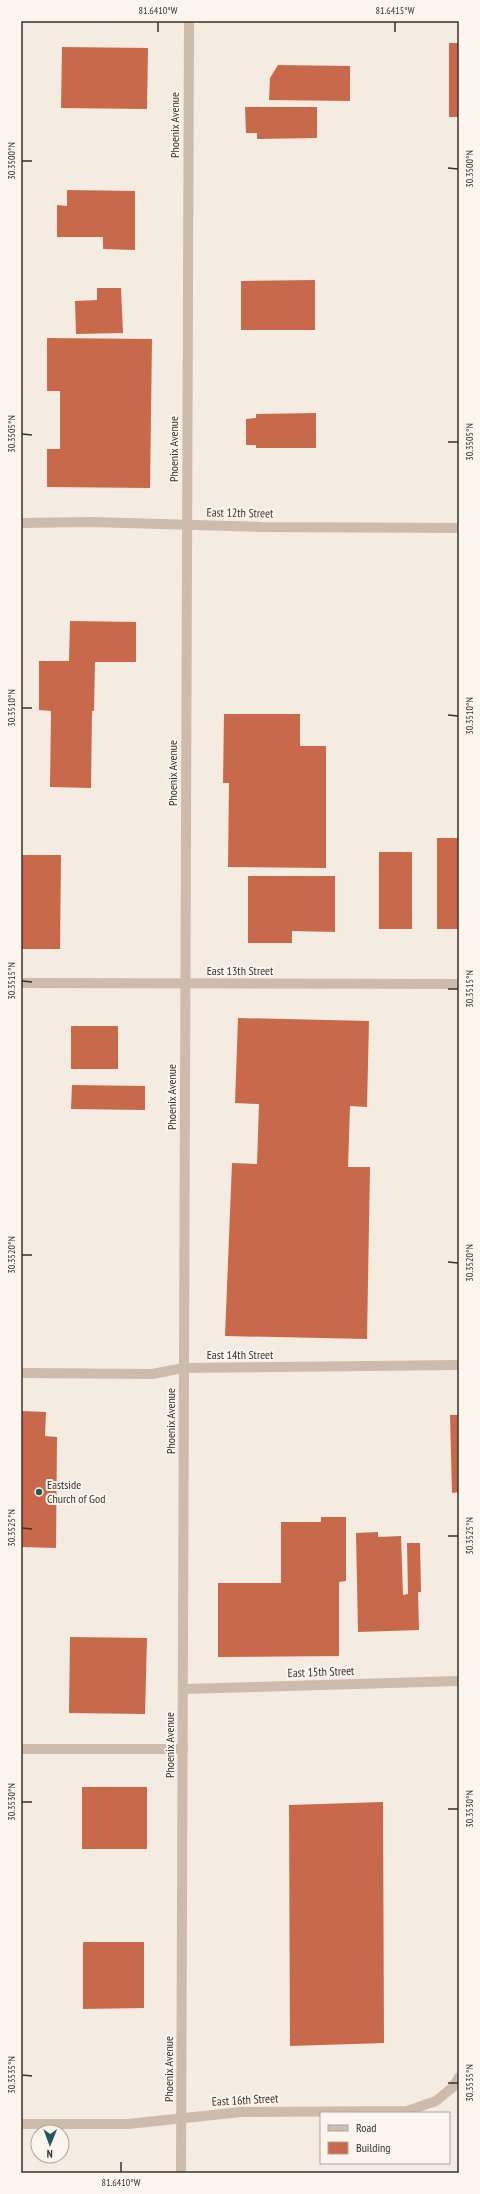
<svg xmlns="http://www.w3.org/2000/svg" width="480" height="2194" font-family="'PT Sans Narrow',sans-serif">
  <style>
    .building { fill: #c8694b }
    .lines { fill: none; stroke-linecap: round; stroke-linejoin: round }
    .minor { stroke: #cdbbac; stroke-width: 10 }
    .tertiary { stroke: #cdbbac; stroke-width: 10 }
    .ticks { fill: none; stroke: #3b302b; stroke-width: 1.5 }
    .poi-dot { fill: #1f5a5e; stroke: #fbf5ee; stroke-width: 1.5 }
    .labels { text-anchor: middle; stroke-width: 4; stroke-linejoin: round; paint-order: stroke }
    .street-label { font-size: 12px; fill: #3b302b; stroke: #fbf5ee }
    .poi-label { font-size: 12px; fill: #3b302b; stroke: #fbf5ee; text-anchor: start }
    .neatline { fill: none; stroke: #3b302b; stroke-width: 1.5 }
    .ticks-label { font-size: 10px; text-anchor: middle; fill: #3b302b }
  </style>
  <rect width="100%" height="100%" fill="#f4ebe1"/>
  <g class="building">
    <rect x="449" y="43" width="10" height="74"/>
    <path d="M62 47 148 48 147 109 61 108Z"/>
    <path d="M278 65 350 66V101L269 100 270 78Z"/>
    <path d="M245 107H317V138L257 139V133H246Z"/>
    <path d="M67 190 135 191V250L103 249V237H57V205L67 206Z"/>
    <path d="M315 280V330H241V281Z"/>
    <path d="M97 288H121L123 333 76 334 75 301 97 300Z"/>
    <path d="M47 338 152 339 150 488 47 487V449H60V391H47Z"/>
    <path d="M316 413V448H256V445H246V419L256 418V414Z"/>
    <path d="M70 621 136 622V662H95L94 711H92L91 788 50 787 51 711 39 710V661H69Z"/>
    <path d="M224 714H300V746H326V868L228 867 229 783H223Z"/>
    <rect x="437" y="838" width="22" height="91"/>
    <rect x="379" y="852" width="33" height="77"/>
    <path d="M21 855H61L60 949H21Z"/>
    <path d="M248 876H335V932L292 931V943H248Z"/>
    <path d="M238 1018 369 1021 367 1107 350 1106 348 1167H370L367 1339 225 1336 232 1163 257 1164 259 1104 235 1103Z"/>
    <rect x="71" y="1026" width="47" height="43"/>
    <path d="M72 1085 145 1086V1110L71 1109Z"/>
    <path d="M21 1411 46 1412 45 1436 57 1437 56 1548 21 1547Z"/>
    <path d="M450 1415H459V1492L452 1493Z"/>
    <path d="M321 1517H346V1581L339 1582V1656L218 1657V1583H281V1522H321Z"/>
    <path d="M378 1532V1537L401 1536 403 1595 408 1594 407 1543H420L421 1592H418L419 1630 358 1632 356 1533Z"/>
    <path d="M70 1637 147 1638 145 1714 69 1713Z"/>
    <rect x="82" y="1787" width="65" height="62"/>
    <path d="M383 1802 384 2043 290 2046 289 1805Z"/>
    <path d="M83 1942H144V2008L83 2009Z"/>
  </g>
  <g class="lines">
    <g class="minor">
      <path d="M21 523 92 522 261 527 459 528"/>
      <path d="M21 983 459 984"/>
      <path d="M21 1373 152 1374 184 1368 459 1365"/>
      <path d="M183 1689 459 1681"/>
      <path d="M21 1749H183"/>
      <path d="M21 2124H128L241 2112 407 2111 436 2101 453 2087 459 2077"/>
    </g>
    <path class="tertiary" d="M181 2173 189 21"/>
  </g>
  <path class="ticks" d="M158 32V22M395 32V22M22 161H32M448 168 458 169M22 434 32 435M448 442H458M22 708H32M448 715 458 716M22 981 32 982M448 989H458M22 1255H32M448 1262 458 1263M22 1528 32 1529M448 1536H458M22 1802H32M448 1809H458M22 2075 32 2076M448 2083H458M121 2172V2162"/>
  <circle class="poi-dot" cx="39" cy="1492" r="4"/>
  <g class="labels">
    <g class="street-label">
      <text transform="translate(175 125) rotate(-90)" y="4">Phoenix Avenue</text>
      <text transform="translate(174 449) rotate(-90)" y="4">Phoenix Avenue</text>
      <text transform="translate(240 513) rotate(1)" y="4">East 12th Street</text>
      <text transform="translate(173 773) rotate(-90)" y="4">Phoenix Avenue</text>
      <text x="240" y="975">East 13th Street</text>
      <text transform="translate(172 1097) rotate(-90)" y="4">Phoenix Avenue</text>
      <text x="240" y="1359">East 14th Street</text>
      <text transform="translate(171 1421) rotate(-90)" y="4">Phoenix Avenue</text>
      <text transform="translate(321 1672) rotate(-2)" y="4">East 15th Street</text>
      <text transform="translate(170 1745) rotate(-90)" y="4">Phoenix Avenue</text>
      <text transform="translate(169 2069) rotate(-90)" y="4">Phoenix Avenue</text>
      <text transform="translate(245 2100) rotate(-3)" y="4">East 16th Street</text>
    </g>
    <g class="poi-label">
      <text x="47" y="1489">Eastside<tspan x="47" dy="14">Church of God</tspan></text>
    </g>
  </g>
  <rect width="480" height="2194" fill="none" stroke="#fbf5ee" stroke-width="44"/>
  <rect x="320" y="2112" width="130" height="52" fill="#fbf5ee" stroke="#aea6a0"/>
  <rect x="328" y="2125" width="20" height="6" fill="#cdbbac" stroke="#aea6a0"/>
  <text x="356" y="2132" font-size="12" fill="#3b302b">Road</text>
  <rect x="328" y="2142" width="20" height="12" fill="#c8694b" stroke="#aea6a0"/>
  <text x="356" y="2152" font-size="12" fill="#3b302b">Building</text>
  <g transform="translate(50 2144) rotate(181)"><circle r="19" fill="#fbf5ee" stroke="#aea6a0"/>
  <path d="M0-3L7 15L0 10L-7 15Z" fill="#1f5a5e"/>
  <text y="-6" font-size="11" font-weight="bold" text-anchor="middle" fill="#3b302b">N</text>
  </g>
  <rect x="22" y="22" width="436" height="2150" class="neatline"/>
  <g class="ticks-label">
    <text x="158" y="14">81.6410°W</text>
    <text x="395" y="14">81.6415°W</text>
    <text transform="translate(11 161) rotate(-90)" y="4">30.3500°N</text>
    <text transform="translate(469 169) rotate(-90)" y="4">30.3500°N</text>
    <text transform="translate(11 434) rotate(-90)" y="4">30.3505°N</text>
    <text transform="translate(469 442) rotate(-90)" y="4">30.3505°N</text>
    <text transform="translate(11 708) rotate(-90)" y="4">30.3510°N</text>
    <text transform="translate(469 716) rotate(-90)" y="4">30.3510°N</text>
    <text transform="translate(11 981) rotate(-90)" y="4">30.3515°N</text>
    <text transform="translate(469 989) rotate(-90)" y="4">30.3515°N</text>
    <text transform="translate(11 1255) rotate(-90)" y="4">30.3520°N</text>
    <text transform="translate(469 1263) rotate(-90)" y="4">30.3520°N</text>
    <text transform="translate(11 1528) rotate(-90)" y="4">30.3525°N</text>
    <text transform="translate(469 1536) rotate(-90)" y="4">30.3525°N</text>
    <text transform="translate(11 1802) rotate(-90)" y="4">30.3530°N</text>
    <text transform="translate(469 1809) rotate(-90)" y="4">30.3530°N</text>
    <text transform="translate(11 2075) rotate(-90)" y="4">30.3535°N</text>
    <text transform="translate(469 2083) rotate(-90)" y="4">30.3535°N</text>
    <text x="121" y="2186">81.6410°W</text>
  </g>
</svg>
